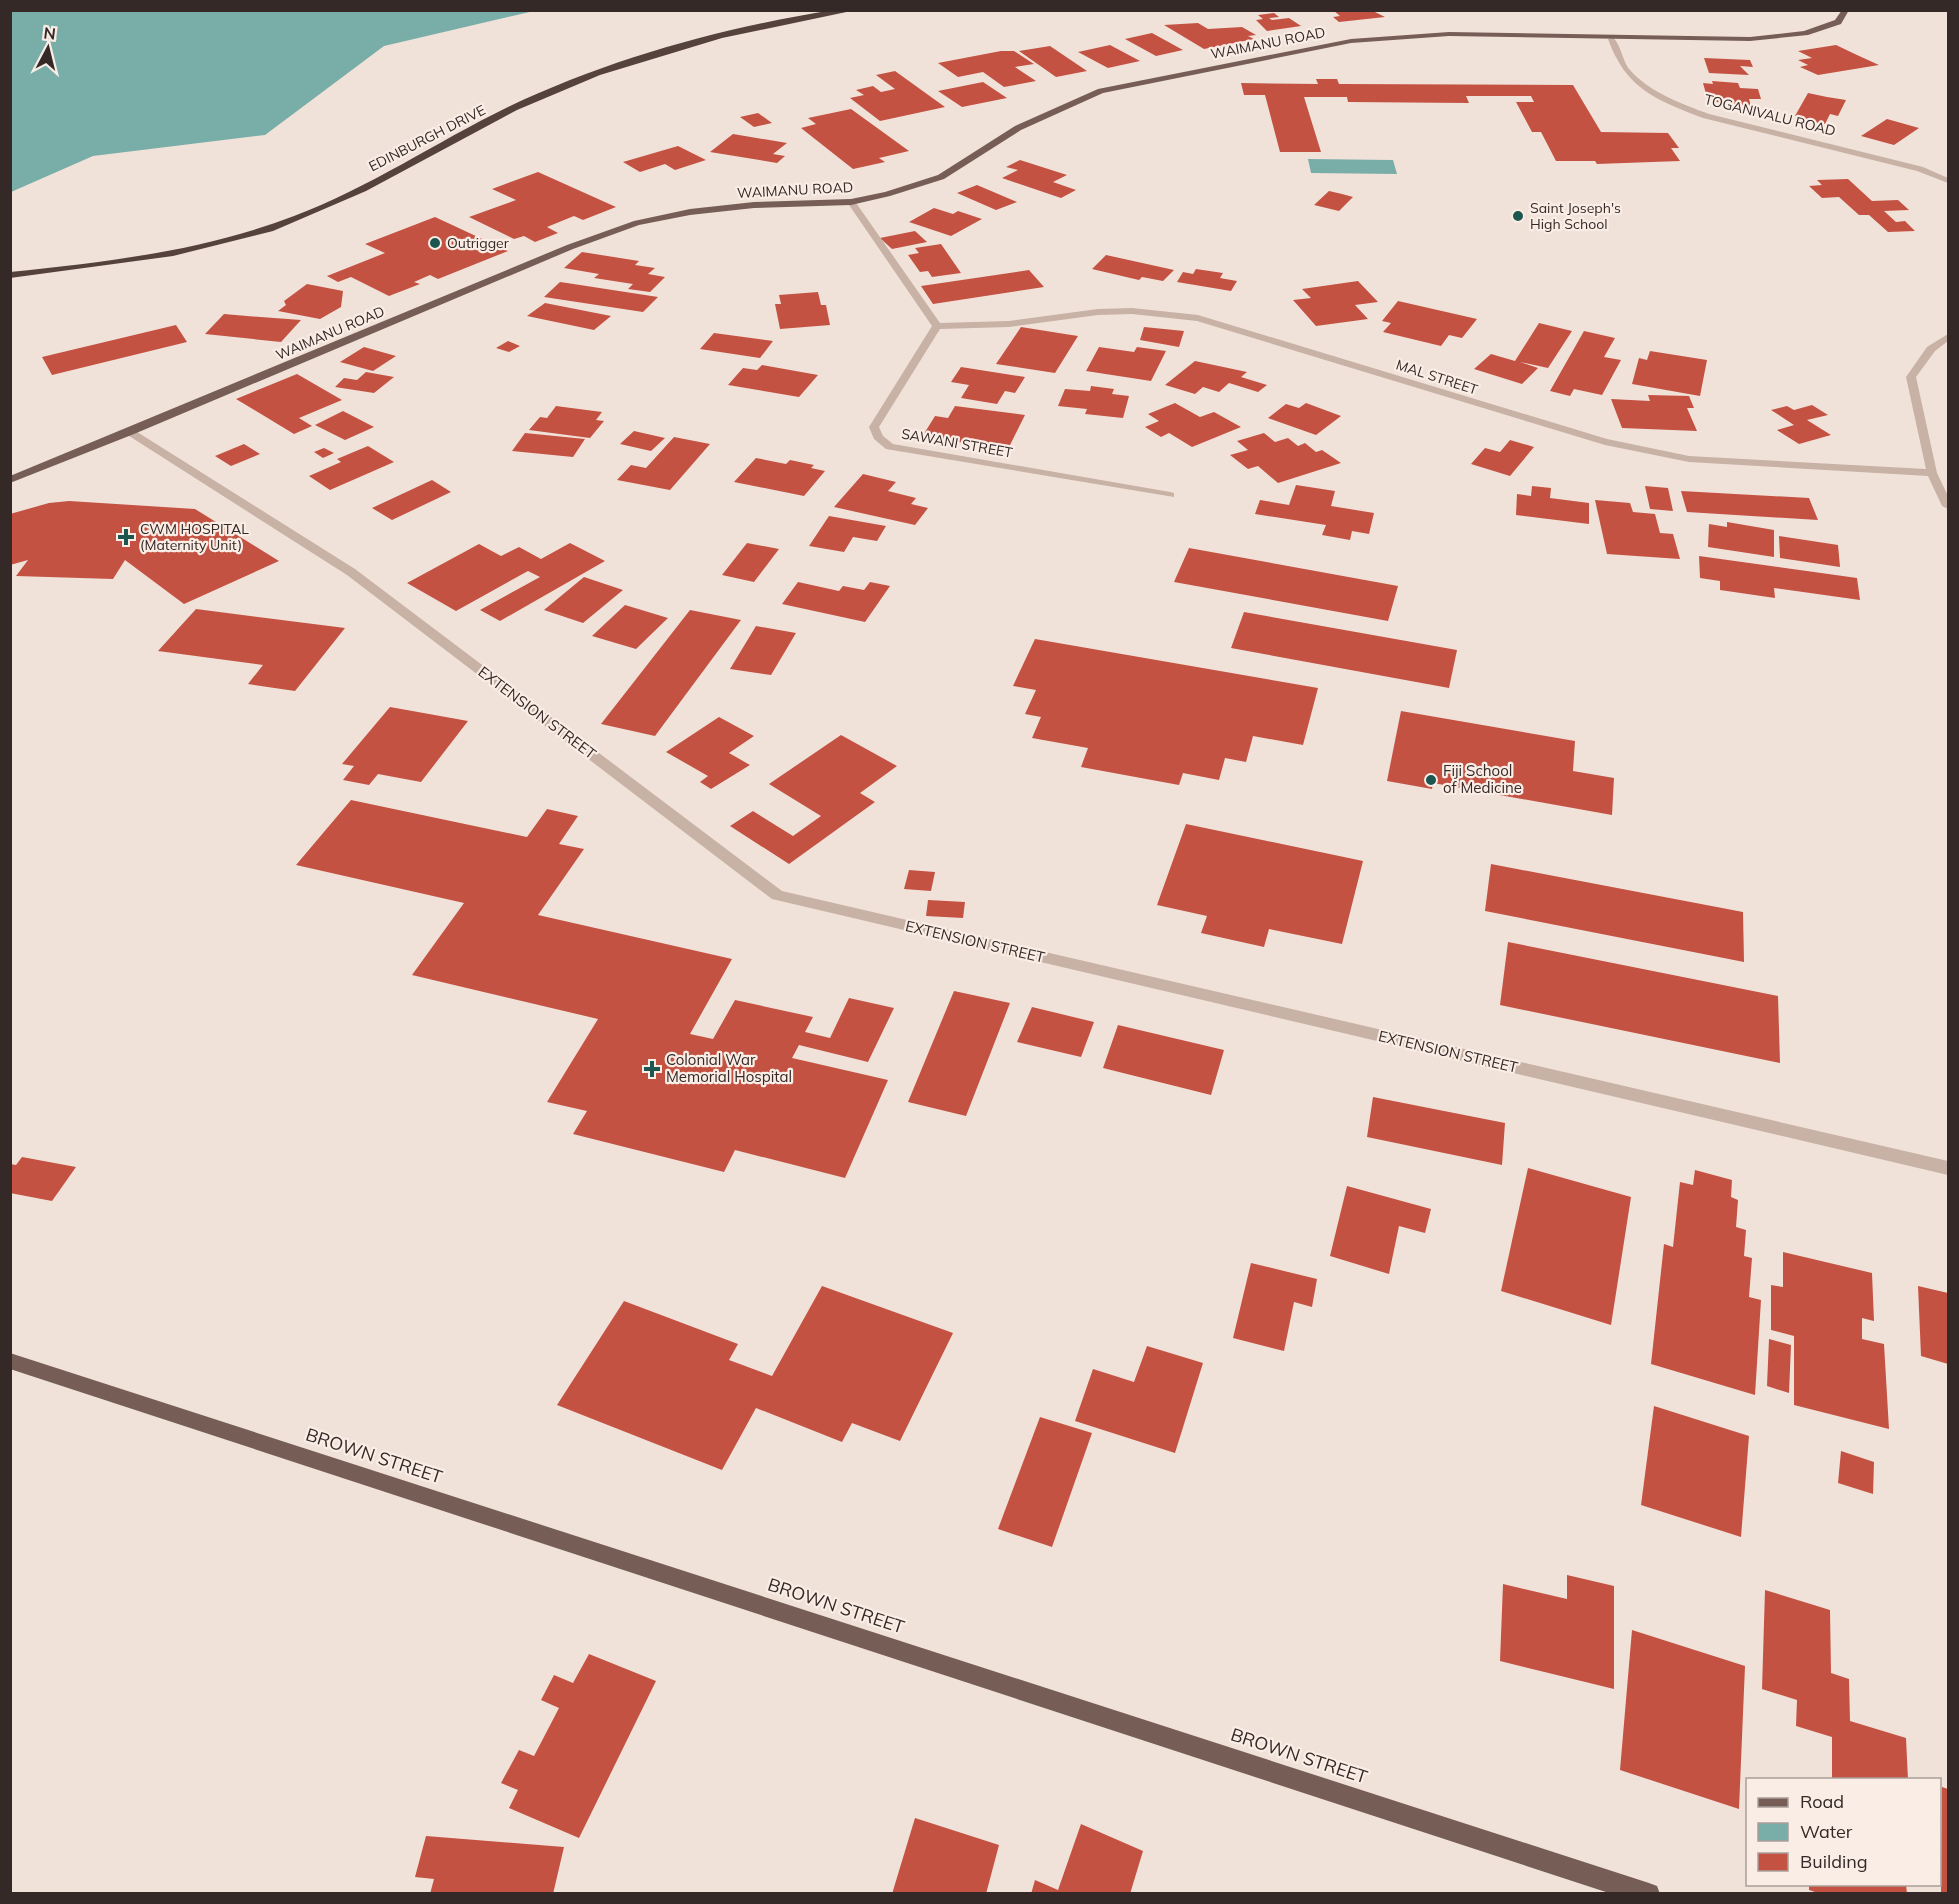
<svg xmlns="http://www.w3.org/2000/svg" width="1959" height="1904" font-family="Mulish,sans-serif">
  <style>
    .water { fill: #78ada8 }
    .building { fill: #c45243 }
    .lines { fill: none; stroke-linecap: round; stroke-linejoin: round }
    .minor { fill: #c8b1a5; fill-rule: evenodd }
    .major { fill: #765e57; fill-rule: evenodd }
    .highway { fill: #55423d; fill-rule: evenodd }
    .poi-dot { fill: #1d5551; stroke: #f9ede5; stroke-width: 2 }
    .labels { text-anchor: middle; stroke-width: 4.5; stroke-linejoin: round; paint-order: stroke }
    .far-street-label { font-size: 14px; fill: #342926; stroke: #f9ede5 }
    .far-poi-label { font-size: 14px; fill: #342926; stroke: #f9ede5; text-anchor: start }
    .street-label { font-size: 15px; fill: #342926; stroke: #f9ede5 }
    .poi-label { font-size: 15px; fill: #342926; stroke: #f9ede5; text-anchor: start }
    .near-street-label { font-size: 18px; fill: #342926; stroke: #f9ede5 }
  </style>
  <rect width="100%" height="100%" fill="#f1e2d9"/>
  <g class="water">
    <path d="M11 10H534V11L384 46 265 135 93 156 11 192Z"/>
    <path d="M1308 159 1393 160 1397 174 1311 173Z"/>
  </g>
  <g class="building">
    <path d="M1333 10H1371L1385 17 1339 22 1333 17 1340 16Z"/>
    <path d="M1274 13 1279 17 1269 18 1272 20 1289 18 1301 26 1267 31 1256 20 1263 19 1258 15Z"/>
    <path d="M1198 23 1208 29 1242 27 1256 35 1248 36 1254 39 1204 49 1164 25Z"/>
    <path d="M1152 33 1183 50 1156 56 1125 39Z"/>
    <path d="M1110 45 1140 61 1108 68 1078 52Z"/>
    <path d="M1836 45 1857 55 1879 65 1818 75 1800 67 1808 65 1798 60 1812 58 1798 51Z"/>
    <path d="M1050 46 1087 71 1056 77 1019 51Z"/>
    <path d="M1001 51H1014L1034 64 1015 67 1036 81 1004 87 983 72 958 77 938 63Z"/>
    <path d="M1704 58 1750 60 1753 67 1740 66 1749 75 1709 73Z"/>
    <path d="M895 71 945 107 880 121 850 98 864 95 856 90 873 86 881 92 895 89 876 75Z"/>
    <path d="M1316 79H1337L1339 84 1573 85 1601 132 1668 133 1679 148H1671L1680 161 1597 164 1595 161H1556L1541 132H1532L1516 102H1534L1531 96H1466L1469 103 1348 102 1347 97H1304L1321 152H1280L1265 95H1244L1241 83 1318 84Z"/>
    <path d="M1712 81 1738 83 1740 88 1758 89 1761 99H1749L1751 106 1708 101 1703 83 1713 84Z"/>
    <path d="M983 82 1007 98 962 107 938 91Z"/>
    <path d="M1808 93 1827 97 1846 100 1838 116 1830 114 1825 124 1797 119 1799 116H1795Z"/>
    <path d="M851 109 909 151 879 158 885 162 853 169 801 128 816 124 808 118Z"/>
    <path d="M758 113 772 123 754 127 740 117Z"/>
    <path d="M1887 119 1919 128 1894 145 1861 136Z"/>
    <path d="M733 134 787 143 773 154 785 156 777 163 710 152Z"/>
    <path d="M678 146 706 160 675 170 665 164 640 172 623 162Z"/>
    <path d="M1020 160 1067 175 1053 182 1076 190 1061 198 1002 178 1018 170 1006 167Z"/>
    <path d="M538 172 616 207 583 220 574 216 547 227 558 233 535 242 524 236 514 239 469 217 516 200 492 189Z"/>
    <path d="M1848 179 1872 201 1898 200 1909 210 1884 211 1896 222 1905 221 1915 231 1888 232 1869 215H1859L1839 197 1822 198 1809 186 1822 185 1817 180Z"/>
    <path d="M977 185 1017 202 996 210 957 193Z"/>
    <path d="M1329 191 1342 194 1353 197 1339 211 1314 205Z"/>
    <path d="M934 208 953 214 958 211 982 219 951 236 909 222Z"/>
    <path d="M435 217 508 251 438 279 430 275 414 282 420 284 389 296 351 277 338 282 327 276 385 253 365 244Z"/>
    <path d="M915 231 927 242 892 249 880 238Z"/>
    <path d="M941 244 961 273 932 277 928 271 920 272 908 255 919 253 915 248Z"/>
    <path d="M582 252 639 261 635 265 655 268 648 274 665 277 650 292 628 289 633 284 594 278 599 274 564 268Z"/>
    <path d="M1106 255 1174 270 1163 281 1142 277 1139 280 1092 269Z"/>
    <path d="M1196 269 1223 273 1220 278 1237 281 1231 291 1177 282 1183 272 1193 274Z"/>
    <path d="M1029 270 1044 287 933 304 921 286Z"/>
    <path d="M1358 281 1378 302 1355 305 1368 319 1316 326 1293 300 1311 298 1302 289Z"/>
    <path d="M560 282 567 283 658 297 643 312 544 297Z"/>
    <path d="M307 284 343 291 341 307 320 319 278 311 286 305 284 301Z"/>
    <path d="M818 292 821 305H826L830 325 780 329 775 304H781L779 295Z"/>
    <path d="M1398 301 1477 319 1462 338 1449 335 1441 346 1383 332 1391 323 1382 321Z"/>
    <path d="M545 303 611 316 594 330 527 316Z"/>
    <path d="M224 314 247 316 301 320 281 342 205 334Z"/>
    <path d="M1539 323 1572 331 1548 368 1520 362 1538 368 1522 384 1474 369 1491 354 1515 361Z"/>
    <path d="M176 325 187 342 52 375 42 357Z"/>
    <path d="M1021 327 1065 334 1078 336 1055 373 996 364Z"/>
    <path d="M1144 327 1184 331 1179 347 1140 340Z"/>
    <path d="M1584 331 1615 338 1604 357 1621 360 1602 395 1574 389 1570 396 1550 391Z"/>
    <path d="M714 333 773 341 760 358 700 349Z"/>
    <path d="M508 341 520 346 509 352 496 348Z"/>
    <path d="M364 347 396 356 373 371 340 362Z"/>
    <path d="M1099 347 1134 352 1137 347 1166 351 1151 381 1086 371Z"/>
    <path d="M1650 351 1707 360 1700 396 1632 384 1639 358 1647 360Z"/>
    <path d="M1195 361 1247 372 1241 377 1267 385 1258 392 1229 383 1219 392 1203 387 1195 394 1165 385Z"/>
    <path d="M762 365 818 375 799 397 728 385 743 368 757 370Z"/>
    <path d="M961 367 1025 377 1015 393 1005 391 997 404 961 398 969 385 951 382Z"/>
    <path d="M366 372 394 377 374 393 335 387 344 378 357 380Z"/>
    <path d="M297 374 342 400 299 418 312 426 294 434 236 399Z"/>
    <path d="M1091 386 1114 389 1112 394 1129 396 1123 418 1085 414 1087 409 1058 406 1065 389 1090 391Z"/>
    <path d="M1648 395 1689 396 1694 408H1687L1697 431 1622 428 1611 399 1650 401Z"/>
    <path d="M1175 403 1200 417 1214 412 1241 427 1192 447 1169 433 1161 437 1145 427 1159 421 1148 414Z"/>
    <path d="M1306 403 1341 416 1316 435 1268 418 1286 404 1299 408Z"/>
    <path d="M1812 405 1828 415 1807 420 1831 435 1799 444 1777 430 1794 425 1771 410 1787 406 1794 410Z"/>
    <path d="M556 406 602 412 596 420 604 421 590 438 529 430 540 417 547 418Z"/>
    <path d="M955 406 1025 415 1008 449 922 437 935 416 948 418Z"/>
    <path d="M343 411 374 427 345 440 315 425Z"/>
    <path d="M634 431 665 438 651 451 620 444Z"/>
    <path d="M525 433 585 439 573 457 512 451Z"/>
    <path d="M1264 433 1275 442 1288 438 1298 446 1305 443 1316 452 1322 450 1341 463 1278 483 1258 466 1248 469 1230 455 1248 450 1237 441Z"/>
    <path d="M674 437 710 444 670 490 617 480 631 465 646 468Z"/>
    <path d="M1510 440 1534 447 1510 476 1471 464 1485 448 1500 452Z"/>
    <path d="M244 444 260 454 231 466 215 456Z"/>
    <path d="M368 446 394 462 330 490 309 476 341 462 337 459Z"/>
    <path d="M324 448 334 453 323 458 314 452Z"/>
    <path d="M756 458 786 464 790 460 814 465 811 468 825 471 804 496 734 482Z"/>
    <path d="M863 474 896 482 888 491 916 498 911 504 928 508 915 525 834 507Z"/>
    <path d="M432 480 451 492 392 520 372 508Z"/>
    <path d="M1296 485 1335 491 1331 506 1374 513 1369 534 1352 531 1350 540 1322 535 1326 525 1255 514 1260 500 1289 505Z"/>
    <path d="M1532 486 1551 488 1550 498 1589 503V524L1516 515 1517 494 1531 496Z"/>
    <path d="M1645 486 1668 488 1673 511 1650 509Z"/>
    <path d="M1681 491 1809 498 1818 520 1687 512Z"/>
    <path d="M1595 500 1630 503 1633 512 1655 514 1660 533 1673 534 1680 559 1607 554Z"/>
    <path d="M69 501 195 509 279 561 184 604 125 560 113 579 16 576 28 560 10 565V514L49 503Z"/>
    <path d="M829 516 886 526 877 541 853 537 844 552 809 546Z"/>
    <path d="M1727 522 1774 530V557L1708 547 1709 524 1727 527Z"/>
    <path d="M1779 536 1838 545 1840 567 1780 558Z"/>
    <path d="M570 543 605 561 500 621 480 610 540 577 528 571 456 611 407 583 479 544 501 556 519 547 541 559Z"/>
    <path d="M747 543 779 549 754 582 722 575Z"/>
    <path d="M1189 548 1398 586 1388 621 1174 582Z"/>
    <path d="M1699 556 1857 578 1860 600 1774 588 1775 598 1720 590V581L1700 578Z"/>
    <path d="M584 577 623 590 583 623 544 610Z"/>
    <path d="M798 582 839 591 843 586 864 590 870 582 890 586 865 622 782 604Z"/>
    <path d="M625 605 668 618 636 649 592 636Z"/>
    <path d="M196 609 345 628 295 691 248 684 263 665 158 651Z"/>
    <path d="M690 610 741 620 655 736 601 724Z"/>
    <path d="M1244 612 1457 650 1449 688 1231 648Z"/>
    <path d="M756 626 796 633 771 675 730 669Z"/>
    <path d="M1035 639 1318 688 1303 745 1253 736 1246 762 1225 758 1219 780 1183 773 1179 785 1081 767 1088 748 1032 738 1041 717 1025 714 1036 690 1013 686Z"/>
    <path d="M390 707 468 721 421 782 378 774 369 785 343 780 354 766 342 764Z"/>
    <path d="M1401 711 1575 741 1573 771 1614 778 1612 815 1433 783 1432 789 1387 781Z"/>
    <path d="M719 717 754 736 729 753 750 765 711 789 700 782 708 776 666 752Z"/>
    <path d="M841 735 897 766 860 793 875 802 789 864 730 826 753 811 793 836 821 816 769 784Z"/>
    <path d="M351 800 527 837 547 809 578 816 559 844 584 849 538 915 732 959 690 1034 713 1039 735 1000 813 1017 805 1032 830 1038 849 998 894 1008 868 1062 799 1045 792 1058 888 1080 845 1178 735 1150 724 1172 573 1134 587 1111 547 1102 598 1019 412 975 464 903 296 865Z"/>
    <path d="M1186 824 1363 861 1342 944 1269 929 1264 947 1201 933 1207 916 1157 905Z"/>
    <path d="M1491 864 1743 912 1744 962 1485 911Z"/>
    <path d="M909 870 935 872 931 891 904 889Z"/>
    <path d="M928 900 965 902 963 918 926 916Z"/>
    <path d="M1508 942 1778 996 1780 1063 1500 1005Z"/>
    <path d="M954 991 1010 1003 966 1116 908 1102Z"/>
    <path d="M1032 1007 1094 1022 1081 1057 1017 1042Z"/>
    <path d="M1118 1025 1224 1050 1211 1095 1103 1068Z"/>
    <path d="M1373 1097 1505 1123 1502 1165 1367 1137Z"/>
    <path d="M22 1157 76 1167 52 1201 10 1193V1164L16 1165Z"/>
    <path d="M1528 1168 1631 1197 1611 1325 1501 1291Z"/>
    <path d="M1695 1170 1732 1180 1731 1197 1738 1200 1736 1227 1746 1230 1744 1256 1752 1258 1749 1297 1761 1300 1755 1395 1651 1364 1664 1244 1673 1247 1680 1182 1693 1185Z"/>
    <path d="M1347 1186 1431 1209 1425 1233 1399 1226 1389 1274 1330 1256Z"/>
    <path d="M1783 1252 1872 1273 1874 1321 1862 1318V1339L1884 1344 1889 1429 1794 1405V1336L1771 1330V1285L1783 1287Z"/>
    <path d="M1251 1263 1317 1279 1312 1307 1294 1302 1284 1351 1233 1338Z"/>
    <path d="M822 1286 953 1333 900 1441 852 1423 842 1442 756 1408 722 1470 557 1405 624 1301 738 1344 729 1360 772 1376Z"/>
    <path d="M1918 1286 1948 1293V1364L1921 1356Z"/>
    <path d="M1769 1339 1791 1345 1789 1393 1767 1386Z"/>
    <path d="M1147 1346 1203 1363 1175 1453 1075 1421 1093 1369 1134 1382Z"/>
    <path d="M1654 1406 1749 1436 1741 1537 1641 1505Z"/>
    <path d="M1040 1417 1092 1433 1052 1547 998 1529Z"/>
    <path d="M1841 1451 1874 1462 1873 1494 1838 1483Z"/>
    <path d="M1567 1575 1614 1586V1689L1500 1661 1503 1584 1567 1599Z"/>
    <path d="M1765 1590 1830 1610 1831 1673 1849 1679 1850 1721 1906 1738 1908 1780H1832V1737L1796 1726 1797 1700 1762 1689Z"/>
    <path d="M1632 1630 1745 1666 1739 1809 1620 1770Z"/>
    <path d="M589 1654 656 1681 579 1838 509 1808 518 1790 501 1783 519 1750 534 1756 559 1708 541 1700 554 1675 573 1683Z"/>
    <path d="M1942 1787 1948 1789V1894H1941Z"/>
    <path d="M915 1818 999 1845 986 1894H892Z"/>
    <path d="M1081 1824 1143 1851 1130 1894H1031L1035 1880 1058 1890Z"/>
    <path d="M426 1836 564 1847 553 1894H430L434 1879 415 1877Z"/>
    <path d="M1809 1884H1906L1907 1894H1821L1809 1890Z"/>
  </g>
  <g class="lines">
    <g class="minor">
      <path d="M1612 37C1621 43 1622 61 1630 70 1649 92 1682 104 1709 114L1923 167 1948 178V183L1917 171 1703 118C1656 100 1626 89 1608 39Z"/>
      <path d="M851 199 854 200 940 323 1009 321 1098 309 1132 308 1198 315 1607 439 1689 456 1926 469 1906 377 1927 347 1948 334V341L1935 351 1916 377 1937 473 1948 496V509L1942 506 1928 476 1689 462 1605 445 1197 321 1132 314 1098 315 1009 327 940 329 879 427 883 436 893 444 1170 492 1174 493V497L886 449 874 439 869 427 932 326 847 202Z"/>
      <path d="M126 430H134L355 569 782 891 1948 1161V1175L772 899 347 575 126 434Z"/>
    </g>
    <g class="major">
      <path d="M1842 10H1849L1841 24 1808 35 1750 41 1449 36 1351 43 1103 93 1021 130 944 179 890 196 851 205 754 208 690 215 639 225 573 249 134 434 10 483V476L567 245 634 221 690 209 754 202 851 199 885 192 938 175 1015 126 1098 89 1351 39 1449 32 1750 37 1804 31 1835 20Z"/>
      <path d="M10 1353 1649 1883 1657 1886 1660 1894H1612L10 1369Z"/>
    </g>
    <path class="highway" d="M833 10H856L722 38 600 75 517 110 366 191 273 231 173 256 10 278V272C107 262 203 251 294 216 369 188 436 142 508 107 611 58 721 28 833 10Z"/>
  </g>
  <g class="poi-dot">
    <circle cx="1518" cy="216" r="6"/>
    <circle cx="435" cy="243" r="6"/>
    <path d="M123 528h6v6h6v6h-6v6h-6v-6h-6v-6h6z"/>
    <circle cx="1431" cy="780" r="6"/>
    <path d="M649 1060h6v6h6v6h-6v6h-6v-6h-6v-6h6z"/>
  </g>
  <g class="labels">
    <g class="far-street-label">
      <text transform="translate(1268 43) rotate(-11)" y="5">WAIMANU ROAD</text>
      <text transform="translate(1770 115) rotate(14)" y="5">TOGANIVALU ROAD</text>
      <text transform="translate(427 138) rotate(-27)" y="5">EDINBURGH DRIVE</text>
      <text transform="translate(795 190) rotate(-3)" y="5">WAIMANU ROAD</text>
      <text transform="translate(330 333) rotate(-23)" y="5">WAIMANU ROAD</text>
      <text transform="translate(1437 377) rotate(18)" y="5">MAL STREET</text>
      <text transform="translate(957 443) rotate(10)" y="5">SAWANI STREET</text>
    </g>
    <g class="far-poi-label">
      <text x="1530" y="213">Saint Joseph's<tspan x="1530" dy="16">High School</tspan></text>
      <text x="447" y="248">Outrigger</text>
      <text x="140" y="534">CWM HOSPITAL<tspan x="140" dy="16">(Maternity Unit)</tspan></text>
    </g>
    <g class="street-label">
      <text transform="translate(537 713) rotate(37)" y="5">EXTENSION STREET</text>
      <text transform="translate(975 942) rotate(13)" y="5">EXTENSION STREET</text>
      <text transform="translate(1448 1052) rotate(13)" y="5">EXTENSION STREET</text>
    </g>
    <g class="poi-label">
      <text x="1443" y="776">Fiji School<tspan x="1443" dy="17">of Medicine</tspan></text>
      <text x="666" y="1065">Colonial War<tspan x="666" dy="17">Memorial Hospital</tspan></text>
    </g>
    <g class="near-street-label">
      <text transform="translate(374 1456) rotate(18)" y="6">BROWN STREET</text>
      <text transform="translate(836 1606) rotate(18)" y="6">BROWN STREET</text>
      <text transform="translate(1299 1756) rotate(18)" y="6">BROWN STREET</text>
    </g>
  </g>
  <rect width="1959" height="1904" fill="none" stroke="#342926" stroke-width="24"/>
  <rect x="1746" y="1778" width="195" height="108" fill="#f9ede5" stroke="#aa9f99" stroke-width="1.5"/>
  <rect x="1758" y="1798" width="30" height="9" fill="#765e57" stroke="#aa9f99" stroke-width="1.5"/>
  <text x="1800" y="1808" font-size="18" fill="#342926">Road</text>
  <rect x="1758" y="1823" width="30" height="18" fill="#78ada8" stroke="#aa9f99" stroke-width="1.5"/>
  <text x="1800" y="1838" font-size="18" fill="#342926">Water</text>
  <rect x="1758" y="1853" width="30" height="18" fill="#c45243" stroke="#aa9f99" stroke-width="1.5"/>
  <text x="1800" y="1868" font-size="18" fill="#342926">Building</text>
  <g transform="translate(48 48) rotate(7)" stroke="#f9ede5" stroke-width="4.5" paint-order="stroke">
  <path d="M0-4.5L10 22L0 15L-10 22Z" fill="#342926"/>
  <text y="-9" font-size="16" font-weight="bold" text-anchor="middle" fill="#342926">N</text>
  </g>
</svg>
